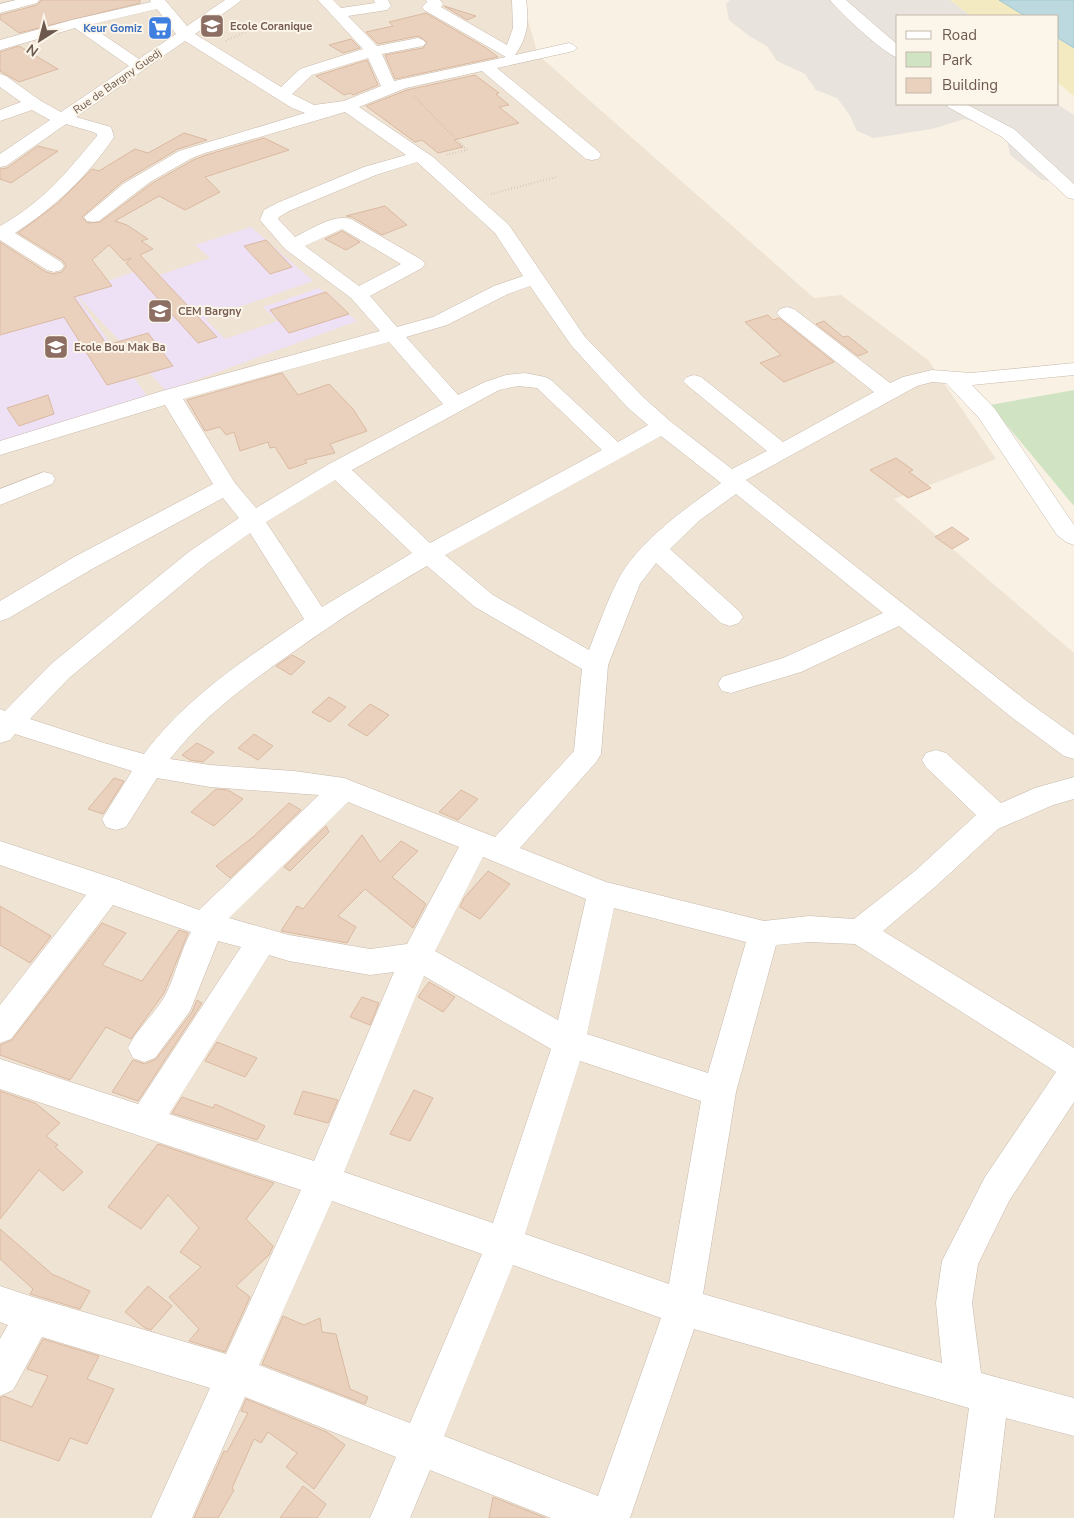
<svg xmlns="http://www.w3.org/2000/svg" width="1074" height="1518" font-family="'Nunito Sans',sans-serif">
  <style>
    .residential { fill: #efe3d3 }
    .industrial { fill: #e8e3dd }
    .education { fill: #eee0f5 }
    .green { fill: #d0e4c4 }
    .sand { fill: #f4eac2 }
    .water { fill: #bbd9df; stroke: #a2c7d0 }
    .building { fill: #ead1be; stroke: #dbb9a1 }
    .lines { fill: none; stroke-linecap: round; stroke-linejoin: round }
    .minor-casing { stroke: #c8b9ac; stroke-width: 1 }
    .path { stroke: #cfb5a2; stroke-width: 2; stroke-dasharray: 0.5 2.5; stroke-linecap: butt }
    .minor { fill: #fff; fill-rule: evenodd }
    .labels { text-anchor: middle; stroke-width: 4; stroke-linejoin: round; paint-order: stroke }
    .far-education-label { font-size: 11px; font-weight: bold; fill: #785e54; stroke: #fcf5e9; text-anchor: start }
    .far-shop-label { font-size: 11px; font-weight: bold; fill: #366cbe; stroke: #fcf5e9; text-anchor: end }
    .far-street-label { font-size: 11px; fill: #6d594d; stroke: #fcf5e9 }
  </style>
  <rect width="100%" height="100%" fill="#f9f1e3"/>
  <path class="residential" d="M0 0H522L538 55 814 298 841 295 928 360 996 459 894 499 1074 653V1518H0Z"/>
  <path class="industrial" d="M730 0H950L971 16H898V104H1057L1074 115V189L1064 182 1042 180 1010 155 1007 139 994 127 964 119 932 129 874 138 857 131 849 114 837 98 816 90 805 74 777 61 767 46 749 36 729 20 726 4Z"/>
  <path class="education" d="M251 227 313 281 205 319 225 339 278 321 263 307 319 288 357 321 166 391 75 293 147 396 0 442V297L74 292 140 270 148 279 210 258 195 245Z"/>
  <path class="green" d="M1074 390V506L990 405Z"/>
  <g class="sand">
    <path d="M950 0H999L1025 16H971Z"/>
    <path d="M1058 38 1074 48V96L1058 83Z"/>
  </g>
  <path class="water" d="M999 0H1074V48L1058 38V16H1025Z"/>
  <g class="building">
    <path d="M41 0H140V3L19 33 0 19V15L37 5Z"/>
    <path d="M444 6 476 16 467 20Z"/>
    <path d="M426 13 486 48 498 57 395 79 385 55 423 48 427 42 418 36 378 44 366 32 393 26 389 22Z"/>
    <path d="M351 39 360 48 343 53 329 45Z"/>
    <path d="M19 46 58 69 19 82 0 71V52Z"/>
    <path d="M367 60 378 85 353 95 350 93 344 95 316 76Z"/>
    <path d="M475 75 499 93 496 94 509 105 499 107 519 123 454 140 463 147 438 153 422 140 415 142 366 106 407 90Z"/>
    <path d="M184 133 207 140 178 149 122 182 82 217 87 223 100 222 151 184 193 160 206 155 264 138 289 150 205 177 220 192 185 210 159 196 115 221 127 225 148 239 141 241 153 249 140 255 217 337 198 343 126 263 131 258 124 261 109 245 92 260 112 286 74 297 107 345 148 333 173 366 107 385 64 317 0 335V242L46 272 53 274 62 272 66 266 62 260 18 233 58 203 92 169 99 171 135 149 148 153Z"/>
    <path d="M38 146 58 151 11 183 0 179V169L7 168Z"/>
    <path d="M385 206 407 225 382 235 352 217 346 216Z"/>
    <path d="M342 231 360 242 346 250 325 239Z"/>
    <path d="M266 240 292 267 270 274 244 246Z"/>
    <path d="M326 292 349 314 289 333 270 310Z"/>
    <path d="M768 315 773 320 779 318 834 362 784 382 760 363 781 355 745 322Z"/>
    <path d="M824 321 843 337 848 336 868 352 858 356 816 324Z"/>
    <path d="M282 373 298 395 329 384 353 409 367 431 330 444 335 453 305 460 307 463 289 469 275 447 270 448 268 442 240 451 234 432 226 435 220 427 205 431 187 400Z"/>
    <path d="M48 395 54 414 19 426 7 408Z"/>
    <path d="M896 458 913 470 909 472 931 488 908 498 870 470Z"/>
    <path d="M952 527 969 539 952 549 935 537Z"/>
    <path d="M292 655 305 662 291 675 276 666Z"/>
    <path d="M329 697 346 707 330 722 312 712Z"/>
    <path d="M370 704 389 715 367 736 348 725Z"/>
    <path d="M254 734 273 746 258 760 238 748Z"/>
    <path d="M197 743 214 752 203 762 190 760 182 755Z"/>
    <path d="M114 778 124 781 103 814 88 809Z"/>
    <path d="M216 789 228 790 243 799 214 826 191 812Z"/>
    <path d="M461 790 478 799 458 820 439 812Z"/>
    <path d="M289 803 301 810 230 878 216 866 253 837Z"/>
    <path d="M326 826 329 832 290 871 284 867Z"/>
    <path d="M362 835 380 862 401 841 418 851 392 877 426 904 413 928 365 889 338 916 356 927 347 943 281 931 297 906 303 909Z"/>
    <path d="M488 871 510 884 480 919 460 907 464 898Z"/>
    <path d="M0 906 51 936 30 963 0 945Z"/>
    <path d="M102 923 126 933 102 965 142 981 179 930 188 933 164 993 131 1039 106 1027 70 1080 0 1055V1045L12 1040Z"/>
    <path d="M429 982 455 997 443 1012 418 997Z"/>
    <path d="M362 997 379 1003 370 1025 350 1017Z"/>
    <path d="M197 1000 202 1003 138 1101 112 1092 133 1060 145 1064 156 1059 192 1012Z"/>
    <path d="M217 1042 257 1058 245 1077 205 1061Z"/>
    <path d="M414 1090 433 1098 410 1141 390 1134Z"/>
    <path d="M0 1091 35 1103 60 1123 46 1136 58 1145 55 1147 83 1172 63 1191 39 1170 0 1219Z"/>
    <path d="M303 1091 338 1100 328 1123 294 1114Z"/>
    <path d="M182 1097 213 1108 215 1104 265 1126 257 1140 172 1113Z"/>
    <path d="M158 1144 274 1183 246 1219 273 1246 269 1255 236 1286 250 1297 225 1352 189 1341 199 1329 169 1297 201 1267 180 1252 199 1228 168 1195 141 1229 108 1207Z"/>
    <path d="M0 1229 52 1274 90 1291 80 1309 30 1294 33 1289 0 1259Z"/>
    <path d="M148 1286 172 1306 151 1330 145 1328 125 1312Z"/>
    <path d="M283 1316 304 1325 320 1318 322 1332 336 1334 350 1389 368 1397 365 1404 262 1364Z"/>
    <path d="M43 1339 99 1356 87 1379 114 1389 87 1444 70 1438 59 1461 0 1440V1398L4 1396 32 1407 48 1376 27 1369Z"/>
    <path d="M246 1399 327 1432 345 1445 314 1489 286 1467 297 1453 268 1432 261 1443 254 1439 232 1488 234 1490 218 1518H194L224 1451 227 1452 248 1413 241 1411Z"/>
    <path d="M303 1486 326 1504 317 1518H280Z"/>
    <path d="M493 1497 546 1518H489Z"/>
  </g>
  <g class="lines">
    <defs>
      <g id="minor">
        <path d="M16 0H39L37 3 0 13V4Z"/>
        <path d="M150 0H165L187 26 225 0H242L195 34 281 87 300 69 363 49 318 0H333L341 8 375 3 374 0H388L391 6 387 10 348 16 377 46 418 38 423 40 426 43 423 46 382 54 394 81 506 57 424 10 422 7 427 2 426 0H440L443 4 441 7 507 45 513 28 512 0H526C529 21 528 37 515 55L569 43 574 45 577 48 574 51 497 68 598 151 601 155 598 159 592 160 586 159 482 71 406 88 359 107 433 157 509 225 585 337 643 397 670 421 732 469 767 451 687 385 683 381 687 377 694 375 701 377 783 442 874 392 780 317 777 313 780 309 787 307 794 309 890 383 903 377 932 370 971 373 1074 363V375L972 385 995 409 1074 525V545L1066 542 1057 535 979 418 946 383 932 382 917 386 746 480 1028 702 1074 735V759L1064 756 1010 716 899 626 801 672 731 693 722 691 718 684 722 677 783 658 883 613 736 494 700 520 670 549 739 611 743 617 739 623 730 626 721 623 656 563 640 584 608 665 601 754 597 761 520 848 606 882 764 921 809 916 854 919 915 871 976 815 926 767 922 760 926 753 936 750 946 753 1001 803 1035 788 1074 777V799L1053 805 998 829 935 887 883 931 1074 1048V1102L1009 1201 978 1264 972 1303 981 1373C1011 1381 1043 1390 1074 1398V1436L1006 1418 994 1518H954L969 1408 694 1329 630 1518H551L430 1470 410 1518H370L396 1457 245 1397 192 1518H151L210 1388 42 1337 13 1390 0 1396V1339L8 1325 0 1322V1286L33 1297 226 1354 301 1190 0 1089V1059L138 1104 241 947 218 941 190 1011 155 1058 144 1062 133 1058 128 1048C137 1028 156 1013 166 994 176 974 180 952 191 932L113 905 11 1039 0 1043V1005L86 895 0 865V841L119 880 199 910 319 795 210 787 157 778 126 827 116 830 106 827 102 819 132 771 15 734 10 740 0 743V709L5 711 51 664 190 551 239 518 223 498 92 569 9 618 0 621V601L74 557 213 484 165 405 0 455V441L162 391 380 331 351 298 285 249 260 220 264 210 277 203 364 167 406 155 345 112 205 153 192 158 150 182 99 221 93 222 87 221 84 217 123 184 179 151 305 113 292 108 185 41 76 117 111 127 114 137C87 177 55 207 15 233L61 262 64 266 61 270 54 272 47 270 0 240V226C43 202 66 173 97 136V134L93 132 66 124 6 166 0 167V154L50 120 32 110 0 121V110L21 102 0 87V74L6 76 41 101 61 112 129 66 75 28 0 50V40L72 20 151 2ZM157 9 176 34 139 59 89 25ZM368 58 381 86 344 101 314 105 292 94 312 75ZM417 162 495 233 523 276 494 286 433 317 397 327 370 296 422 268 425 264 422 260 351 219C332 214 312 229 295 237L278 219 279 217 289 211 376 175ZM342 229 401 264 359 286 305 246ZM530 286 571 345 627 407 648 425 618 442 551 380 545 377 525 373 506 375 485 382 458 395 406 337 447 325 508 294ZM389 342 443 404 329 464 256 508 235 483 183 399ZM518 386 537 388 602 450 430 543 352 470 499 390ZM661 436 721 483C685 509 637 542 617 582 606 604 598 627 589 650L493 595 445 555ZM335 480 412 553 322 607 266 522ZM250 533 304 619C246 659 187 696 144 754L104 743 30 719 69 678 208 563ZM427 566 475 607 582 669 574 751 495 837 344 778 294 771 210 765 170 759C205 714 250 682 296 650 338 620 382 592 427 566ZM348 802 459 847 407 944 370 949 289 935 229 918ZM483 857 586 899 558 1020 435 951ZM614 908 746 942 708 1073 587 1034ZM809 942 855 944 1056 1072 985 1177 942 1261 936 1303 942 1363 703 1294 736 1092 776 945ZM269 955 289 961 370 975 394 972 314 1161 169 1114ZM424 976 551 1049 493 1223 344 1172ZM580 1061 701 1101 669 1284 525 1234ZM332 1201 482 1254 410 1423 259 1365ZM513 1265 661 1318 598 1496 444 1436Z"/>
        <path d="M830 0H846L898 45V58C884 54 839 12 830 0Z"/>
        <path d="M946 104H966L1014 129 1074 184V199L1068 198 1002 137 948 107Z"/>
        <path d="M44 472 52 474 55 479 52 484 0 505V489Z"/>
      </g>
    </defs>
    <use href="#minor" class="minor-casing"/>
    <g class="path">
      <path d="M226 41 251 29"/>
      <path d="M414 96 467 150 446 155"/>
      <path d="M491 194 556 177"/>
    </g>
    <use href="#minor" class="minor"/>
  </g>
  <defs>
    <symbol id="school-square" viewBox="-11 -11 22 22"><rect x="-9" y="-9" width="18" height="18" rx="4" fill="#8d6e63" stroke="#fcf5e9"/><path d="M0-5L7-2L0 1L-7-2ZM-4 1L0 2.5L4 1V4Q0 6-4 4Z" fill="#fff"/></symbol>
    <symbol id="supermarket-square" viewBox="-11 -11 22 22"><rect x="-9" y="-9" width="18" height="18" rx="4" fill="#3f7fe0" stroke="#fcf5e9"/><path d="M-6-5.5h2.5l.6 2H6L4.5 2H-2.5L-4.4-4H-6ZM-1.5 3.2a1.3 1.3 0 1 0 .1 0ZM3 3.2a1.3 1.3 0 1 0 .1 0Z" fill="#fff"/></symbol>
  </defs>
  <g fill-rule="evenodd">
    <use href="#school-square" x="198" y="12" width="28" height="28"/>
    <use href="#supermarket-square" x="146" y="14" width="28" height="28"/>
    <use href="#school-square" x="146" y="297" width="28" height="28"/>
    <use href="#school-square" x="42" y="333" width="28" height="28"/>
  </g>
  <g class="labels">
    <g class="far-education-label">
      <text x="230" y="30">Ecole Coranique</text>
      <text x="178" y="315">CEM Bargny</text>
      <text x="74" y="351">Ecole Bou Mak Ba</text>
    </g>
    <g class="far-shop-label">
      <text x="142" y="32">Keur Gomiz</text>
    </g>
    <g class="far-street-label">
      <text transform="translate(117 81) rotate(-35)" y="4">Rue de Bargny Guedj</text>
    </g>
  </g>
  <rect x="896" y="15" width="162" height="90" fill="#fcf5e9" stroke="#c3b7ab"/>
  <rect x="906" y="31" width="25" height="8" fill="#ffffff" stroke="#c3b7ab"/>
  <text x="942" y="40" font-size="15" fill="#6d594d">Road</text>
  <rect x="906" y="52" width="25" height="15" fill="#d0e4c4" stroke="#c3b7ab"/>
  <text x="942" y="65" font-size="15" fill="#6d594d">Park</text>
  <rect x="906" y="78" width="25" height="15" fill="#ead1be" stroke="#c3b7ab"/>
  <text x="942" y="90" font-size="15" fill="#6d594d">Building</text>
  <g transform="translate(40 40) rotate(216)" stroke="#fcf5e9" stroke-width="4" paint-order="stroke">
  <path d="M0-4L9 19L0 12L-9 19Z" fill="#6d594d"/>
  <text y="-8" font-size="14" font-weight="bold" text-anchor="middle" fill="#6d594d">N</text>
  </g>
</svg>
